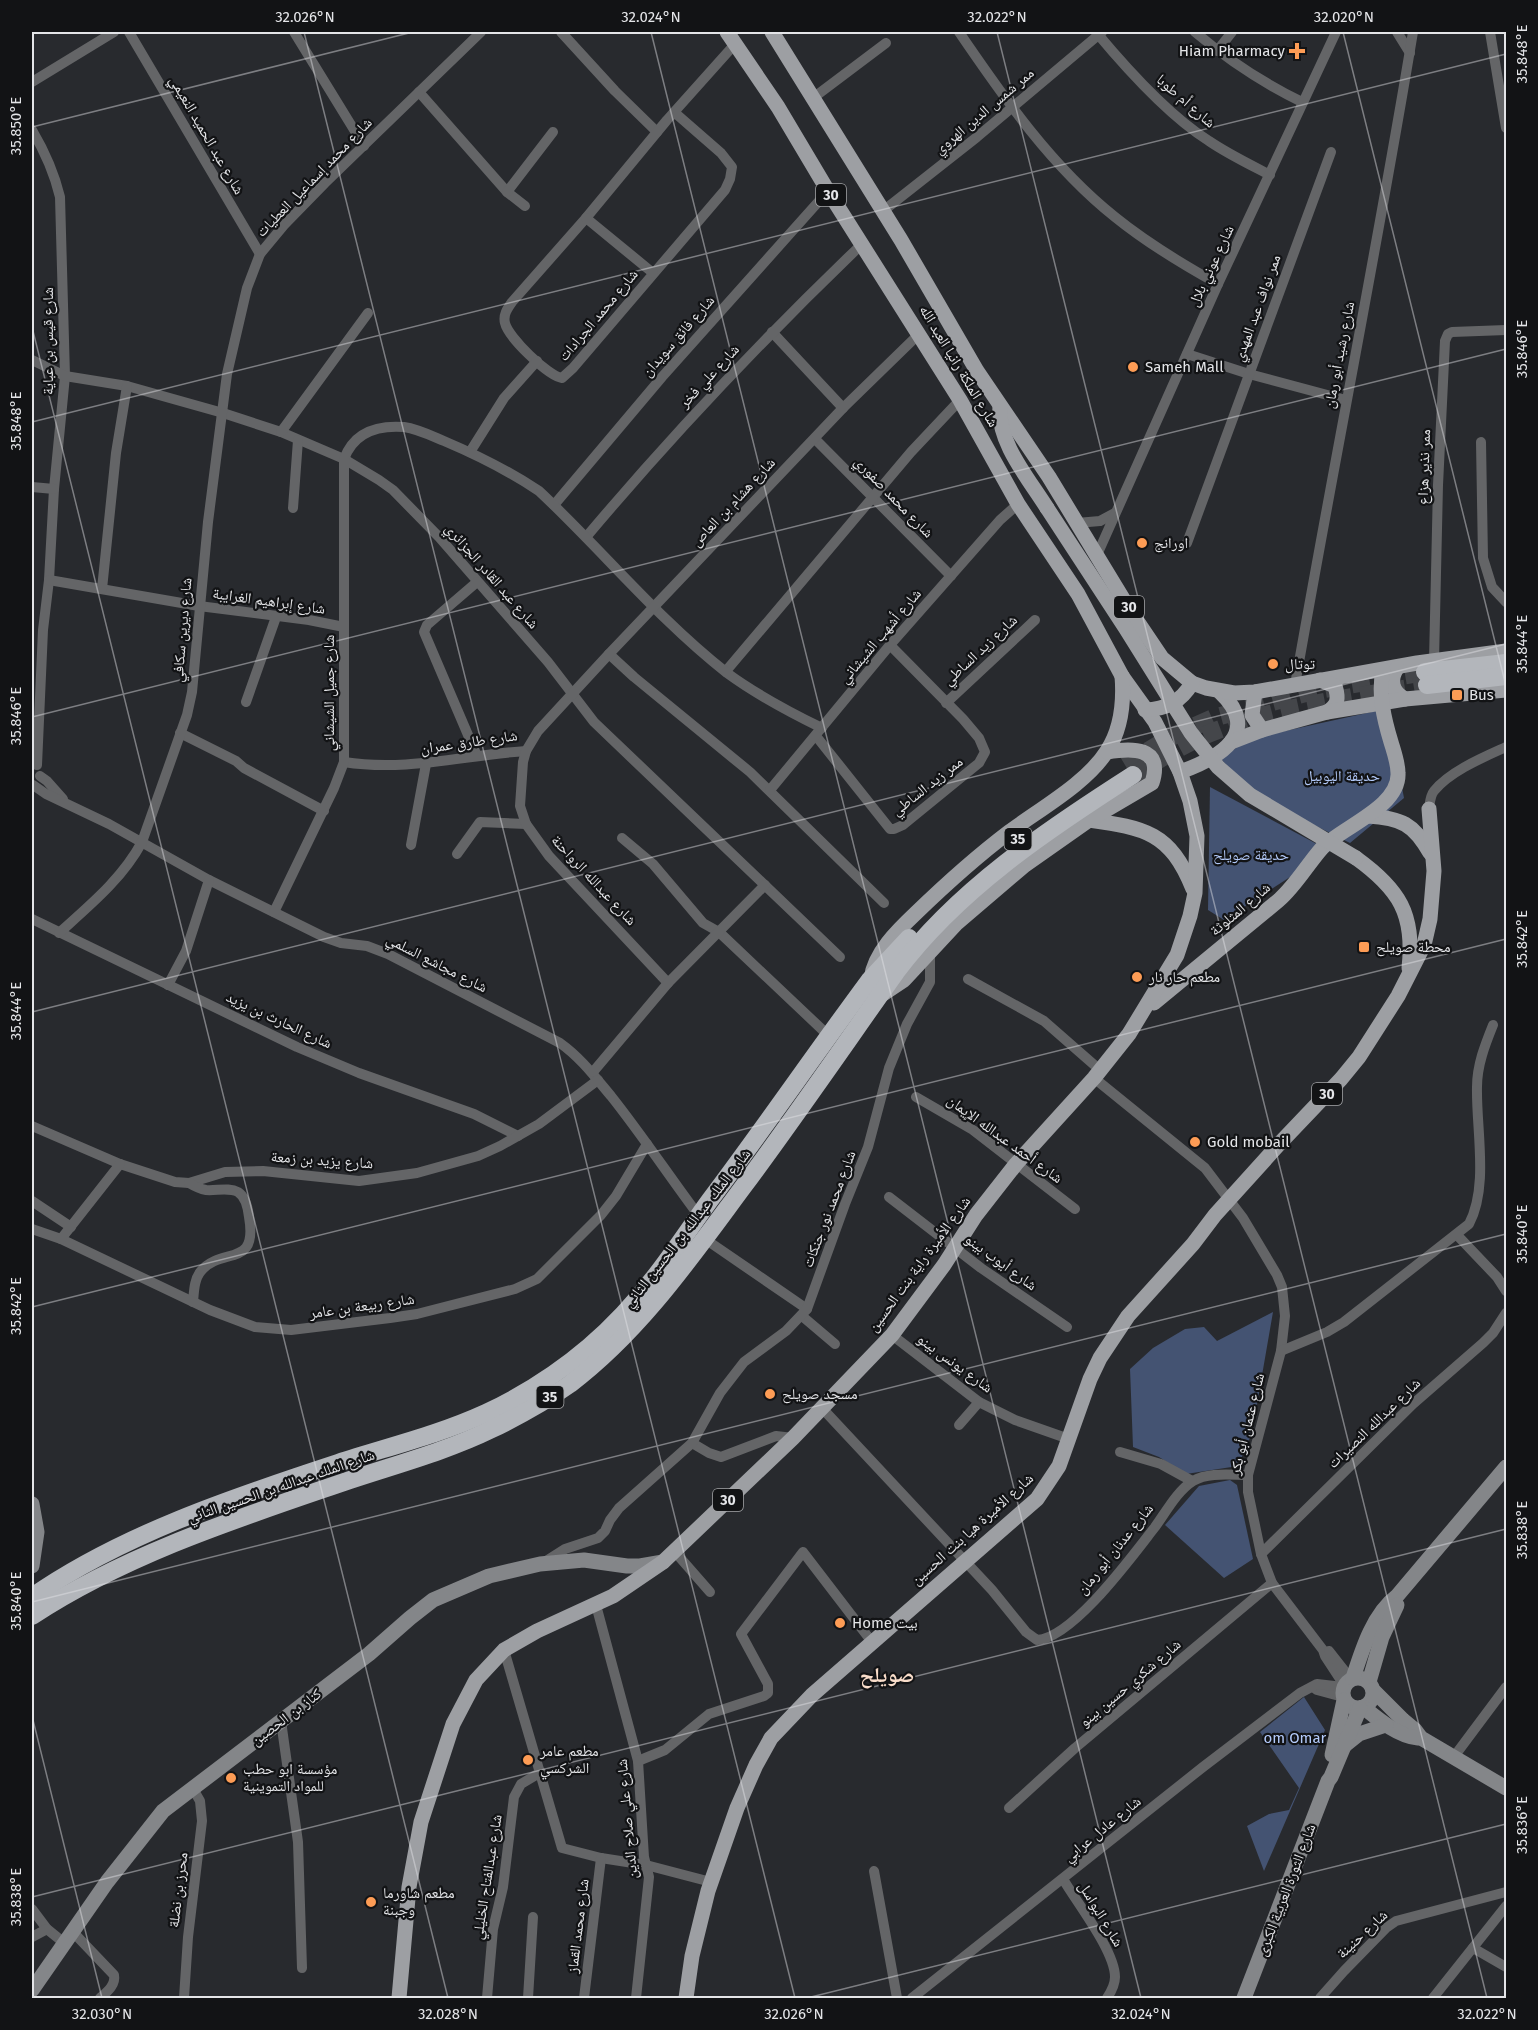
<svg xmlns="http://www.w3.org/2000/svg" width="1538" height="2030" font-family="'Fira Sans','Noto Naskh Arabic',sans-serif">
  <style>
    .green { fill: #445372 }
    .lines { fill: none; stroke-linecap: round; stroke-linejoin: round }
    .highway-tunnel { stroke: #44464a; stroke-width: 18; stroke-dasharray: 18 9; stroke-linecap: butt }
    .street { stroke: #646567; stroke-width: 10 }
    .secondary { stroke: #848689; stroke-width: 15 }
    .primary { stroke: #9d9fa3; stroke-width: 15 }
    .highway { stroke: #b3b6bb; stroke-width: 18 }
    .primary-bridge { stroke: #9d9fa3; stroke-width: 15 }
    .ticks { fill: none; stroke: #e4e5e8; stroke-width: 1.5; stroke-opacity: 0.45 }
    .poi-dot { fill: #fd9c55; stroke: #121315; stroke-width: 2 }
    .labels { text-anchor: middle; stroke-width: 4.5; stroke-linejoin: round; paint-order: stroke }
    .shield { fill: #121315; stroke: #a5a6a9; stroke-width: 1.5 }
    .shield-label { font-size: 14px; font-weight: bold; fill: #e4e5e8 }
    .poi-label { font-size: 15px; fill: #e4e5e8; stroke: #121315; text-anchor: start }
    .street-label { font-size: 15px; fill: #e4e5e8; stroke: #121315 }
    .park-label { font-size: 15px; fill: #b4cbfb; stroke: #121315 }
    .district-label { font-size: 21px; font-weight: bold; fill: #f9ddca; stroke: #121315 }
    .neatline { fill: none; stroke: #e4e5e8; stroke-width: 2 }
    .ticks-label { font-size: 15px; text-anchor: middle; fill: #e4e5e8 }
  </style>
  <rect width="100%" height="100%" fill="#282a2e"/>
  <g class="green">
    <path d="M1376 711 1388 714 1404 798 1350 843C1302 819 1257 800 1221 759L1248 739Z"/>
    <path d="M1210 787 1330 851 1224 920 1208 910Z"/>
    <path d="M1273 1312 1252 1433 1238 1466 1186 1474 1159 1457 1133 1447 1130 1369 1153 1348 1185 1329 1204 1327 1217 1341Z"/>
    <path d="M1230 1480 1237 1485 1253 1559 1224 1578 1165 1525 1199 1486Z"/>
    <path d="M1304 1697 1325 1730 1264 1871 1247 1826 1269 1814 1289 1810 1299 1788 1260 1732Z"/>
  </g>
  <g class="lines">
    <g class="highway-tunnel">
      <path d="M1125 765 1173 736 1213 718 1313 691 1425 672"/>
      <path d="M1133 775C1155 762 1177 748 1201 737 1271 706 1352 698 1427 685"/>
    </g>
    <g class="street">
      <path d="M129 32 260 254"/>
      <path d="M294 32 364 146"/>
      <path d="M561 32 615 91 657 132"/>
      <path d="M959 32C1004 98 1052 167 1115 217 1147 243 1182 264 1218 284"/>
      <path d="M1096 32C1126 68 1169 116 1209 141 1228 154 1249 164 1270 175"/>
      <path d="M1195 32C1228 60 1263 83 1302 102"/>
      <path d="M1397 32 1410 53"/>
      <path d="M1490 32 1506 128"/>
      <path d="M1217 51 1232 32"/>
      <path d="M32 82 114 32"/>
      <path d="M419 92 507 192 525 206"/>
      <path d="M813 98 886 43"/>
      <path d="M674 112 721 153 732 167 730 179 725 190 573 368 562 378C548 376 508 337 505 323 503 315 507 309 512 302L586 218 667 120 735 44"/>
      <path d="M32 130C45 152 54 172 60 197L65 376 54 489 49 580 43 630 37 765"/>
      <path d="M507 192 553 132"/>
      <path d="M883 211 977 137 1102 32"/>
      <path d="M586 218 653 273"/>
      <path d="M772 332 843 408"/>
      <path d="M1187 354 1249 374 1346 400"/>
      <path d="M32 360 65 376 127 386 223 413 281 432 344 459 379 480 393 490 439 537 548 662 594 722 840 957"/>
      <path d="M281 432 368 313"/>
      <path d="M815 439 951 576"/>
      <path d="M1481 442 1483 558 1492 587 1506 602"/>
      <path d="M470 452 504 398 537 361"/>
      <path d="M32 487 54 489"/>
      <path d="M554 505 662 377 828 191"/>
      <path d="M293 508 298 440"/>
      <path d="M1077 523 1100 521 1115 513"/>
      <path d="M587 536C673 434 765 337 862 244"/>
      <path d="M1187 543 1331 152"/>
      <path d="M1097 555 1218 284 1336 32"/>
      <path d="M49 580 199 606 309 620 344 627"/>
      <path d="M477 582 427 625 424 632 477 756"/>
      <path d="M102 589 116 453 127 386"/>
      <path d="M609 654 634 677 750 772 884 903"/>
      <path d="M1434 661 1438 485 1445 341 1448 334 1452 332 1506 330"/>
      <path d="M726 671 911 452 960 400"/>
      <path d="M1295 685C1333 467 1377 250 1413 32"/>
      <path d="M246 702 276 617"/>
      <path d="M946 703 1035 620"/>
      <path d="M180 733 236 761 244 768 324 811"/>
      <path d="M816 736 890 829H894L903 825 979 763 985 752 979 738 963 719 890 645"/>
      <path d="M344 762C407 772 464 755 526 751"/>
      <path d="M40 776 47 781 63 799"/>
      <path d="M33 785 46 794 109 824 209 880 324 937 341 943 367 946 388 954 560 1043C581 1058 595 1077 611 1096 642 1135 669 1176 699 1216"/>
      <path d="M770 790 890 645 1000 520 1018 504"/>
      <path d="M1429 809C1430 802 1430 796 1434 791 1450 771 1484 757 1506 747"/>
      <path d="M622 838 653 864 703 923 719 932 829 1036"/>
      <path d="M411 845 426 764"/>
      <path d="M457 854 480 822 526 824"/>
      <path d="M274 912 334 788 344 762V459C354 432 377 425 404 427 418 429 432 436 444 441 477 455 509 471 539 491 602 550 658 619 727 673 757 695 789 712 822 728"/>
      <path d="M32 919 297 1047 359 1073 474 1114 518 1136"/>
      <path d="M59 933C90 905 122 879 142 842L187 715 192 692 208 522 227 374 247 288 260 254 284 225 325 183 481 32"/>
      <path d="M968 979 1044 1021 1100 1070"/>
      <path d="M668 983 549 856 526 824 520 806 523 762 526 751 538 731 609 654 843 408 919 334"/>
      <path d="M168 985 186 951 209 880"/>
      <path d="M593 1072 668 983 765 885"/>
      <path d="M1094 1078 1205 1168 1243 1218 1277 1275 1282 1287 1285 1316 1281 1351 1248 1475V1492L1261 1554 1272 1583 1323 1650 1325 1656 1344 1685"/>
      <path d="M916 1097 973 1130 1075 1209"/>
      <path d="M32 1126 120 1164 175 1182 189 1183 225 1172 263 1171 359 1181 417 1173 478 1156 500 1146 539 1124 598 1080"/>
      <path d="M189 1183C194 1186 200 1189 206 1190 216 1191 229 1187 238 1192 246 1197 248 1208 249 1217 258 1269 222 1246 201 1271 194 1279 194 1292 193 1302"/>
      <path d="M889 1197 981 1268 1067 1327"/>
      <path d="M32 1201 71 1227"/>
      <path d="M32 1229 61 1239 210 1310 255 1327 291 1330 390 1318 417 1314 515 1289 537 1279 601 1215 616 1196 647 1144"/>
      <path d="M1457 1235 1497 1277 1506 1291"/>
      <path d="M61 1239 120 1164"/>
      <path d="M705 1239 807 1309"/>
      <path d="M802 1316 835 1344"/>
      <path d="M892 1335 979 1402 1015 1420 1069 1439"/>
      <path d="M1281 1351 1327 1332 1344 1322 1469 1224C1489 1186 1476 1129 1477 1087 1477 1065 1485 1045 1493 1025"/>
      <path d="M821 1407 992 1590 1026 1632 1037 1640C1073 1638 1133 1555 1155 1527 1166 1512 1177 1491 1193 1481 1208 1472 1231 1475 1248 1475"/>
      <path d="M959 1425 979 1402"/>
      <path d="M692 1443 709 1453 721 1457 776 1436 793 1438"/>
      <path d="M1120 1452 1161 1464 1192 1481"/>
      <path d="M675 1552 710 1592"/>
      <path d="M1261 1554 1413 1404 1483 1343 1493 1333 1506 1313"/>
      <path d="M543 1563 565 1549 598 1538 605 1531 610 1520 619 1508 692 1443 720 1393 744 1362 786 1331 807 1309 845 1204 868 1147 889 1068 907 1024 930 982V952"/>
      <path d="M596 1605 638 1761 644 1857 649 1877 636 1998"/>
      <path d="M504 1650 562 1848 601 1858 646 1865 711 1882"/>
      <path d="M1329 1651 1351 1679"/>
      <path d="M1313 1687 1317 1690 1343 1697"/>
      <path d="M281 1721 298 1842 302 1968"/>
      <path d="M1453 1758 1506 1687"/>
      <path d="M638 1761 665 1750 709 1714 764 1696 768 1693V1684L741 1634 803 1552 872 1642"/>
      <path d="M1009 1808 1075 1748 1272 1583"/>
      <path d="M874 1871 897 1998"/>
      <path d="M1063 1879C1077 1903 1115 1951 1115 1977 1115 1985 1111 1992 1107 1998"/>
      <path d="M32 1909 47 1929 63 1942"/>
      <path d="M72 1931 114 1975C116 1985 107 1992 100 1998"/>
      <path d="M32 1937 47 1929"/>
      <path d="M1473 1948 1506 1967"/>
      <path d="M184 1998 188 1937 202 1821 200 1801 192 1787"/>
      <path d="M487 1998 493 1929 503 1887 514 1797 521 1784 541 1772"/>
      <path d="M528 1998 533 1917"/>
      <path d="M584 1998 601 1858"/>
      <path d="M912 1998 1203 1767 1300 1693 1317 1684 1343 1687"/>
      <path d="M1320 1998 1344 1971 1386 1928 1396 1921 1506 1892"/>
      <path d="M1433 1998 1506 1906"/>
    </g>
    <g class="secondary">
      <path d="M32 1504 37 1532 32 1566"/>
      <circle cx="1358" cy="1693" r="15"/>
      <path d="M1353 1678C1362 1650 1373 1614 1397 1596L1506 1467"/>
      <path d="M1369 1682 1382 1637 1397 1605"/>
      <path d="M1373 1690 1403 1720 1415 1730 1421 1738 1506 1788"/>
      <path d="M1363 1707C1379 1720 1398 1736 1418 1738"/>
      <path d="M1344 1746 1359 1734 1386 1725"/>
      <path d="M1332 1755 1344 1700"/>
      <path d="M32 1990 107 1882 163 1811 369 1654 410 1618 433 1600 489 1576 540 1564 584 1560 627 1566H640L663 1562"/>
      <path d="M1244 1998 1328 1781 1331 1777 1360 1708"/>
    </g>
    <g class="primary">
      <path d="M727 32 778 107 828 191 960 400 1018 504 1078 594 1122 676 1155 722 1180 772C1219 758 1263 733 1220 692"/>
      <path d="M772 32 901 240 977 371 1049 477 1131 612 1162 658 1192 683 1206 688 1234 693 1255 692 1417 663 1506 651"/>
      <path d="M1000 407C997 442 1029 479 1047 508"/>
      <path d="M1397 668C1389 680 1392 692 1405 699"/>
      <path d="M1320 680 1335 686C1339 699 1338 705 1327 712"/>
      <path d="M1255 692 1252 715 1262 730"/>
      <path d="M1145 710C1166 709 1181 702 1192 683"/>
      <path d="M1231 742 1262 730 1327 712 1405 699 1506 690"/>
      <path d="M1368 816C1401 818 1414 824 1430 853"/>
      <path d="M1089 820C1145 828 1170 832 1193 889"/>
      <path d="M1356 858C1399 889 1415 914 1409 968"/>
      <path d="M871 979C874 953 898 930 916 913 946 884 976 857 1009 832 1040 809 1087 783 1107 751 1122 728 1124 701 1122 676"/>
      <path d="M883 994 904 980 957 923 1025 865 1089 820 1152 783C1164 746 1131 748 1107 752"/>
      <path d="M1154 1003 1279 900C1296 885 1307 865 1322 848 1342 827 1400 807 1398 773 1398 763 1394 752 1391 742 1384 719 1378 694 1383 670"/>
      <path d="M399 1998 409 1887 421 1822 453 1724 476 1680 504 1650 537 1631 613 1596 663 1562 793 1438 892 1335 944 1265 976 1215 1016 1164 1094 1078 1129 1034 1177 955 1190 916 1195 893 1197 836 1190 801 1180 772"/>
      <path d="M686 1998 692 1956 708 1891 737 1808 756 1765 771 1738 812 1695 1037 1499 1059 1466 1090 1379 1100 1358 1128 1316 1193 1244 1215 1215 1281 1142 1341 1079 1359 1057 1398 996 1424 945 1430 919 1434 871 1429 809"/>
    </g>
    <g class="highway">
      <path d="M1425 672 1506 663"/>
      <path d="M1427 685 1506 676"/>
      <path d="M32 1597C121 1535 234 1497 338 1463 387 1447 438 1435 486 1413 552 1382 609 1337 653 1279 673 1254 691 1226 710 1200 764 1128 815 1054 869 981L909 938"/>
      <path d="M32 1616C128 1553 242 1517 350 1480 398 1464 447 1451 492 1429 519 1416 546 1401 570 1384 640 1331 691 1257 743 1187 795 1117 845 1044 896 972 957 890 1047 830 1133 775"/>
    </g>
    <path class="primary-bridge" d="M1047 508 1126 629 1191 733 1218 767 1250 795 1356 858"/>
  </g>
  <path class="ticks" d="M304 32 795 1998M651 32 1141 1998M997 32 1487 1998M1343 32 1506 686M32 127 413 32M32 327 448 1998M32 422 1506 54M32 717 1506 349M32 1012 1506 644M32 1307 1506 939M32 1602 1506 1234M32 1716 102 1998M32 1897 1506 1529M807 1998 1506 1824"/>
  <g class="poi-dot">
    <path d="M1294 42h6v6h6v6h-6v6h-6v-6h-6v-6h6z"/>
    <circle cx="1133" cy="367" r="6"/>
    <circle cx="1142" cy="543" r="6"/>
    <circle cx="1273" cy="664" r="6"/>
    <rect x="1451" y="689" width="12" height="12" rx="3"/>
    <rect x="1358" y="941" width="12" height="12" rx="3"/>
    <circle cx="1137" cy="977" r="6"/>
    <circle cx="1195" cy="1142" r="6"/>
    <circle cx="770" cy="1394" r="6"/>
    <circle cx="840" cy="1623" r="6"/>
    <circle cx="528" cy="1760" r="6"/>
    <circle cx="231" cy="1778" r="6"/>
    <circle cx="371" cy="1902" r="6"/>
  </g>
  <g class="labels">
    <g class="shield">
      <rect x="816" y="184" width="30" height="22" rx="4.5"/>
      <rect x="1114" y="596" width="30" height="22" rx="4.5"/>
      <rect x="1004.5" y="828" width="27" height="22" rx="4.5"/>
      <rect x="1312" y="1083" width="30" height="22" rx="4.5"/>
      <rect x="536.5" y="1386" width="27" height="22" rx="4.5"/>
      <rect x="713" y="1489" width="30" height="22" rx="4.5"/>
    </g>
    <g class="shield-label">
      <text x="831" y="200">30</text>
      <text x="1129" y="612">30</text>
      <text x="1018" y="844">35</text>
      <text x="1327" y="1099">30</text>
      <text x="550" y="1402">35</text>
      <text x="728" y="1505">30</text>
    </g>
    <g class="poi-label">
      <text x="1285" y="56" text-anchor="end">Hiam Pharmacy</text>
      <text x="1145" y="372">Sameh Mall</text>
      <text x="1154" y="548">اورانج</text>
      <text x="1285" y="669">توتال</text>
      <text x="1469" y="700">Bus</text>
      <text x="1376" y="952">محطة صويلح</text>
      <text x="1149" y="982">مطعم حار نار</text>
      <text x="1207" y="1147">Gold mobail</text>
      <text x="782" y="1399">مسجد صويلح</text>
      <text x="852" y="1628">Home بيت</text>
      <text x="540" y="1756">مطعم عامر<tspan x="540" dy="17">الشركسي</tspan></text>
      <text x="243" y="1774">مؤسسة ابو حطب<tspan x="243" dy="17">للمواد التموينية</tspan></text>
      <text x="383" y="1898">مطعم شاورما<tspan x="383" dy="17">وجبنة</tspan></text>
    </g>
    <g class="street-label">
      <text transform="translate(1186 101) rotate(41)" y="5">شارع أم طوبا</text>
      <text transform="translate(984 111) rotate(-40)" y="5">ممر شمس الدين الهروي</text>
      <text transform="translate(207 135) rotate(60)" y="5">شارع عبد الحميد النعيمي</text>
      <text transform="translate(314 177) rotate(-46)" y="5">شارع محمد إسماعيل العطيات</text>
      <text transform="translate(1211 266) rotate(-65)" y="5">شارع عوني بلال</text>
      <text transform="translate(1257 308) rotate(-70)" y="5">ممر نواف عبد المهدي</text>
      <text transform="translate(598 315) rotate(-50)" y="5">شارع محمد الجرادات</text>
      <text transform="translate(678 336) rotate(-49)" y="5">شارع فائق سويدان</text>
      <text transform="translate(48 341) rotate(-90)" y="5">شارع قيس بن عباية</text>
      <text transform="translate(1339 355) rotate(-79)" y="5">شارع رشيد أبو رمان</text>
      <text transform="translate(959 366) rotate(59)" y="5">شارع الملكة رانيا العبد الله</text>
      <text transform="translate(709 376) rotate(-47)" y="5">شارع علي فخر</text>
      <text transform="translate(1424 467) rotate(-88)" y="5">ممر نذير هزاع</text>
      <text transform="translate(894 497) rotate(46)" y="5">شارع محمد صفوري</text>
      <text transform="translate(733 502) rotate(-47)" y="5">شارع هشام بن العاص</text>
      <text transform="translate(492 576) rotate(49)" y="5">شارع عبد القادر الجزائري</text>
      <text transform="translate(269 601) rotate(8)" y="5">شارع إبراهيم الغرايبة</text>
      <text transform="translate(182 630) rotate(-85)" y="5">شارع ديرين سكافي</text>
      <text transform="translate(880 636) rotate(-50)" y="5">شارع أشهب الشيشاني</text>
      <text transform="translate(980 650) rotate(-43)" y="5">شارع زيد الساطي</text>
      <text transform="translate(329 693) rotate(-90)" y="5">شارع جميل الشيشاني</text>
      <text transform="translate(469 742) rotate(-8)" y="5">شارع طارق عمران</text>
      <text transform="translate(927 786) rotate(-38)" y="5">ممر زيد الساطي</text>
      <text transform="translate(594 880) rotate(47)" y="5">شارع عبدالله الرواحنة</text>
      <text transform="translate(1240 909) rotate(-40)" y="5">شارع المثلوثة</text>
      <text transform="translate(437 963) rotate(27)" y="5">شارع مجاشع السلمي</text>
      <text transform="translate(279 1020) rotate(25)" y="5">شارع الحارث بن يزيد</text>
      <text transform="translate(1005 1139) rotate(36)" y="5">شارع أحمد عبدالله الإيمان</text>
      <text transform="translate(322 1160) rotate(4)" y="5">شارع يزيد بن زمعة</text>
      <text transform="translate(829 1209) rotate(-69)" y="5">شارع محمد نور جنكات</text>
      <text transform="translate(687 1228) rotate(-52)" y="5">شارع الملك عبدالله بن الحسين الثاني</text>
      <text transform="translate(1001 1262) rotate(36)" y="5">شارع أيوب بينو</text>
      <text transform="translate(919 1264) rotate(-54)" y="5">شارع الأميرة راية بنت الحسين</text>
      <text transform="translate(362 1306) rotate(-8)" y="5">شارع ربيعة بن عامر</text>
      <text transform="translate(955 1363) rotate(36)" y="5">شارع يونس بينو</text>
      <text transform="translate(1374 1423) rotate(-44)" y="5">شارع عبدالله النصيرات</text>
      <text transform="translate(1247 1424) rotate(-76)" y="5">شارع عثمان أبو بكر</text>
      <text transform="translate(281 1486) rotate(-19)" y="5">شارع الملك عبدالله بن الحسين الثاني</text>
      <text transform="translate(972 1529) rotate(-42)" y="5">شارع الأميرة هيا بنت الحسين</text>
      <text transform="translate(1115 1549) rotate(-51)" y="5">شارع عدنان أبو رمان</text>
      <text transform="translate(1130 1683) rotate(-40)" y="5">شارع شكري حسين بينو</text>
      <text transform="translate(286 1717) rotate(-37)" y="5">كناز بن الحصين</text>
      <text transform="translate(627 1819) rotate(-95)" y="5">شارع علي صلاح الدين</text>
      <text transform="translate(1102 1829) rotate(-39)" y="5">شارع عادل عرابي</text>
      <text transform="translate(487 1877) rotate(-81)" y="5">شارع عبدالفتاح الخليلي</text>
      <text transform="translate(178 1890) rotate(-83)" y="5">محرز بن نضلة</text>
      <text transform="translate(1286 1890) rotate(-69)" y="5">شارع الثورة العربية الكبرى</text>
      <text transform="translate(1101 1914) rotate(59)" y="5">شارع البواسل</text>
      <text transform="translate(578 1926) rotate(-83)" y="5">شارع محمد القماز</text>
      <text transform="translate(1362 1934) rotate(-43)" y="5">شارع حنينة</text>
    </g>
    <g class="park-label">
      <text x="1342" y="781">حديقة اليوبيل</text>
      <text x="1251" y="860">حديقة صويلح</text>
      <text x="1295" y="1743">om Omar</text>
    </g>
    <g class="district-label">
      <text x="887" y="1682">صويلح</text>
    </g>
  </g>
  <rect width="1538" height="2030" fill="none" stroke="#121315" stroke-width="66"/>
  <rect x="33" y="33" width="1472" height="1964" class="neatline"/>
  <g class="ticks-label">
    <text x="305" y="22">32.026°N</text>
    <text x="651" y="22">32.024°N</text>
    <text x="997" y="22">32.022°N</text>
    <text x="1344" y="22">32.020°N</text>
    <text transform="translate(1522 54) rotate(-90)" y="5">35.848°E</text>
    <text transform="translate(16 126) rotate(-90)" y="5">35.850°E</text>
    <text transform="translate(1522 349) rotate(-90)" y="5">35.846°E</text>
    <text transform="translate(16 421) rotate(-90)" y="5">35.848°E</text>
    <text transform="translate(1522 644) rotate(-90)" y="5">35.844°E</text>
    <text transform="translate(16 716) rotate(-90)" y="5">35.846°E</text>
    <text transform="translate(1522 939) rotate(-90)" y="5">35.842°E</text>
    <text transform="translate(16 1011) rotate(-90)" y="5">35.844°E</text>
    <text transform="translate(1522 1234) rotate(-90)" y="5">35.840°E</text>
    <text transform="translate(16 1306) rotate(-90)" y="5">35.842°E</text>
    <text transform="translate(1522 1530) rotate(-90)" y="5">35.838°E</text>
    <text transform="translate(16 1601) rotate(-90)" y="5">35.840°E</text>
    <text transform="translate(1522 1825) rotate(-90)" y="5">35.836°E</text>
    <text transform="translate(16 1897) rotate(-90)" y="5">35.838°E</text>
    <text x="102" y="2019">32.030°N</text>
    <text x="448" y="2019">32.028°N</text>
    <text x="794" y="2019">32.026°N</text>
    <text x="1141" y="2019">32.024°N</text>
    <text x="1487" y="2019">32.022°N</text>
  </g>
</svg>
